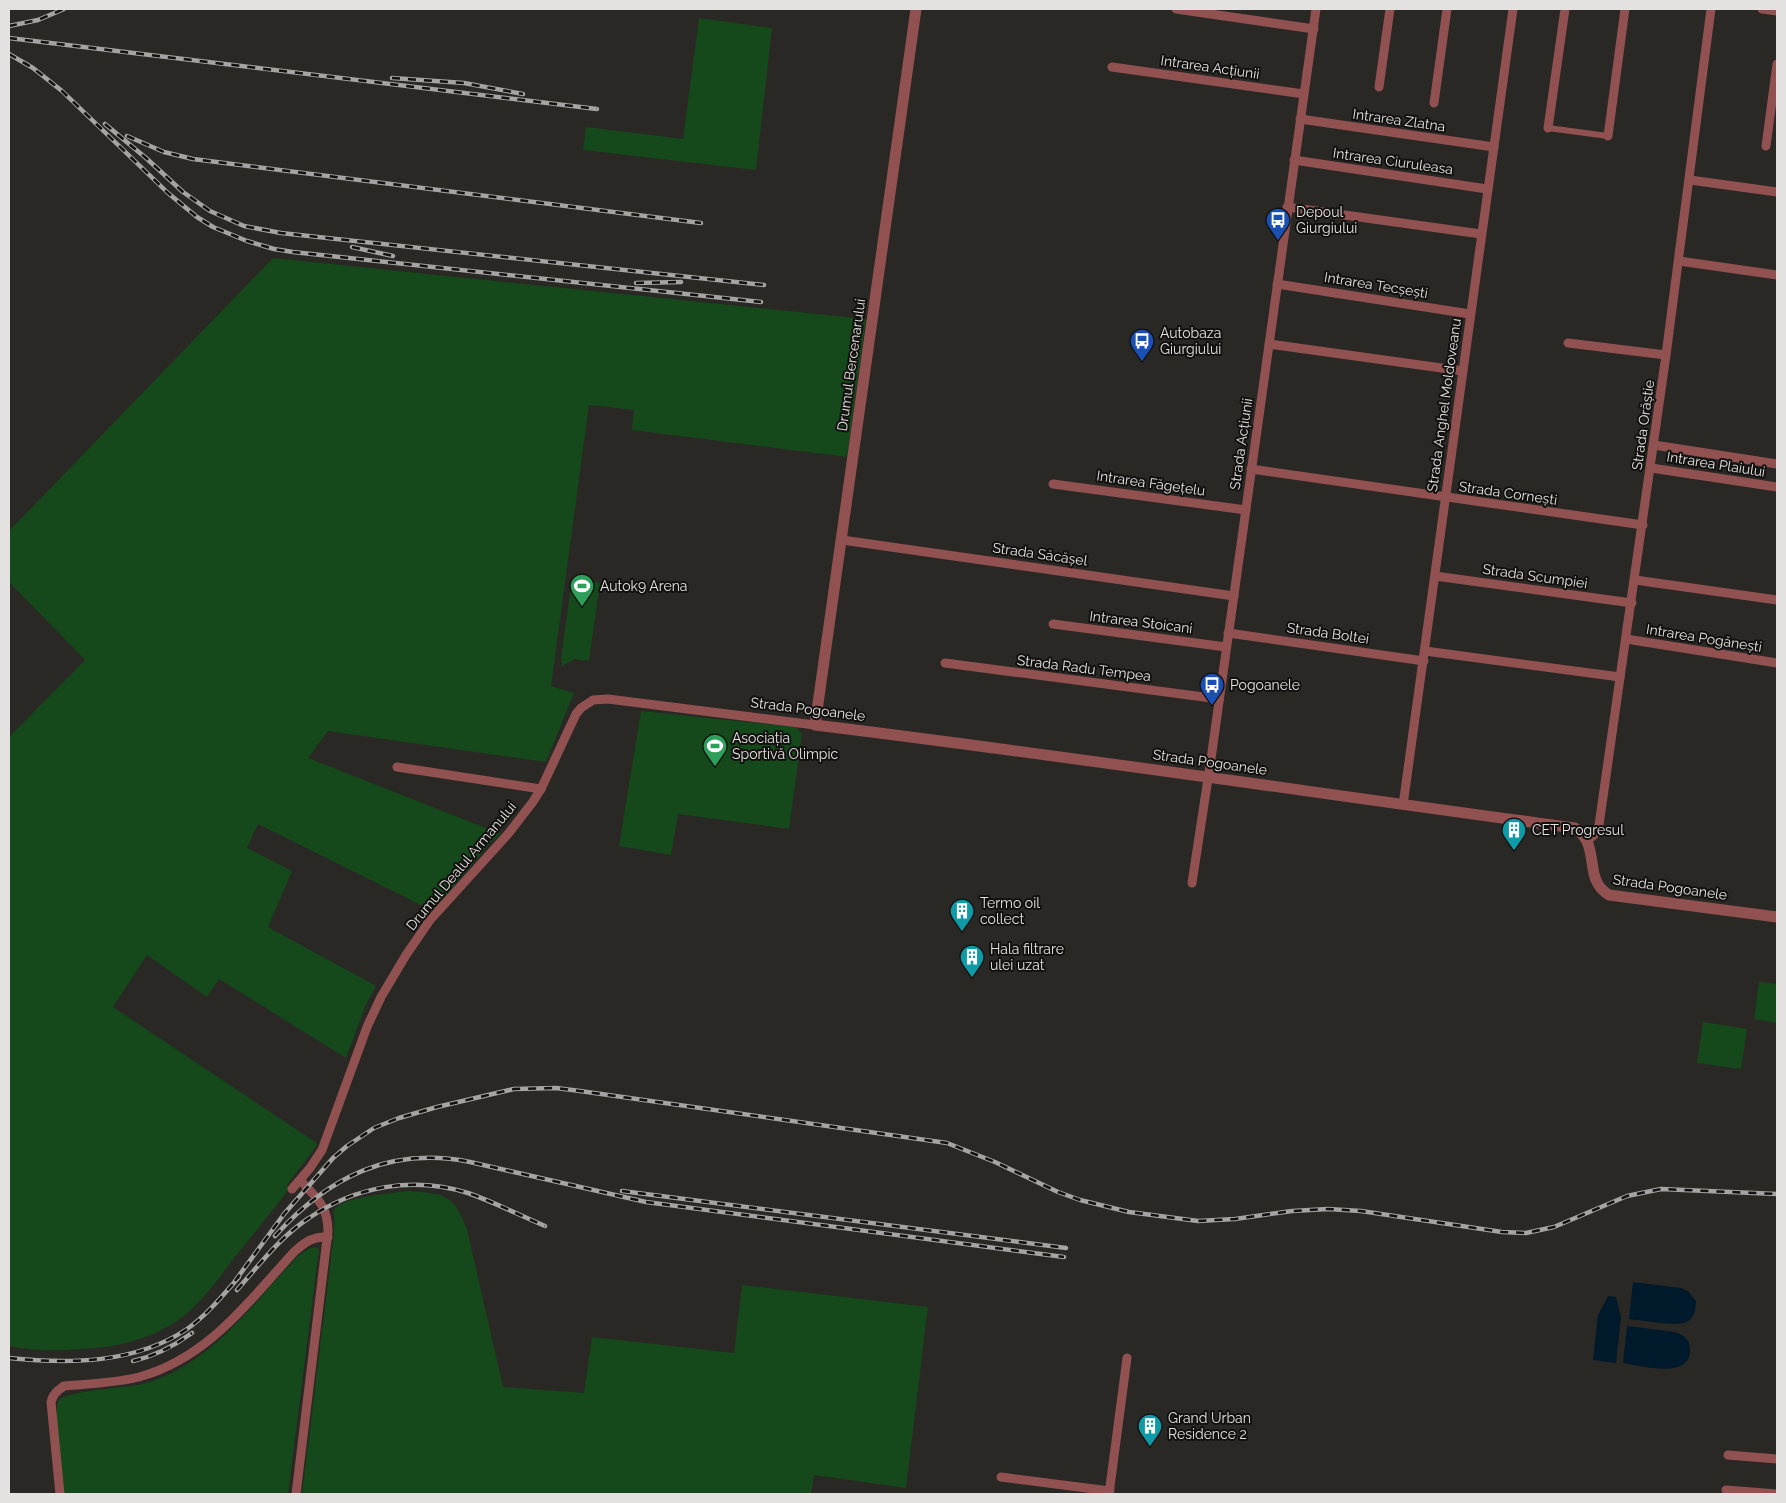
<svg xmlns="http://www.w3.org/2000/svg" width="1786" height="1503" font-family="Raleway,sans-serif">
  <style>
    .green { fill: #15481a }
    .water { fill: #001a2c }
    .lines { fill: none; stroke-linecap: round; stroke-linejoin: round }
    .pedestrian { stroke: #905150; stroke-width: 6 }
    .minor { stroke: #905150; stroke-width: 9 }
    .tertiary { stroke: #905150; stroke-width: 11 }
    .rail-casing { stroke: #a6a4a2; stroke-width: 4.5 }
    .rail { stroke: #12110f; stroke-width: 2.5; stroke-dasharray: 8; stroke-linecap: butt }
    .labels { text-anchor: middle; stroke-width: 4; stroke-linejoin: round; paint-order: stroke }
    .street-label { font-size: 14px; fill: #e4e2e0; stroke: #12110f }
    .poi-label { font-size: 14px; fill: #e4e2e0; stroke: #12110f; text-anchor: start }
  </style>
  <rect width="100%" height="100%" fill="#2a2825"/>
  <g class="green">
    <path d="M699 18 772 28 756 170 583 150 586 127 683 139Z"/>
    <path d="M273 258 866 319 847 457 632 430 634 410 589 405 551 686 574 693 546 762 328 731 308 758 501 834 490 843 433 911 258 824 247 848 292 871 268 927 376 986 365 1007 346 1058 219 979 207 997 147 955 113 1007 318 1144 287 1185 289 1189C271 1212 253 1235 234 1258 215 1283 195 1313 165 1328 139 1342 111 1348 81 1349 58 1351 32 1351 9 1346V737L85 660 9 582V531Z"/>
    <path d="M572 579 600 583 589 661 575 659 562 666 561 657Z"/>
    <path d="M641 711 796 727 802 734 789 829 678 814 671 855 619 846Z"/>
    <path d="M1759 982 1777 984V1023L1754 1019Z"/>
    <path d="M1703 1022 1747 1029 1741 1069 1697 1063Z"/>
    <path d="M408 1191C445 1194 453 1193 467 1229L503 1387 584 1393 592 1337 734 1353 742 1285 928 1307 906 1488 814 1475 811 1494H302L331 1258C332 1248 334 1237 334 1227 335 1222 333 1216 334 1211 338 1197 394 1193 408 1191Z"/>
    <path d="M315 1247 319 1249 288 1494H64C62 1478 52 1411 59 1400 64 1392 124 1387 137 1385 144 1384 152 1381 158 1379 217 1356 255 1301 297 1257L308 1249Z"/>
  </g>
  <g class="water">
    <path d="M1633 1282 1681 1288 1688 1291 1696 1301C1696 1326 1681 1325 1660 1323 1650 1322 1639 1320 1629 1319Z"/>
    <path d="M1608 1296 1616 1297 1621 1317 1616 1363 1593 1360 1598 1315Z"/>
    <path d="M1627 1326 1675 1332C1683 1335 1690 1339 1690 1349 1692 1380 1641 1366 1623 1363Z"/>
  </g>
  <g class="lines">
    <path class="pedestrian" d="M1548 128 1608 136"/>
    <g class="minor">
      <path d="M1176 9 1314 29"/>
      <path d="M1762 9 1777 11"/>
      <path d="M1112 67 1304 94"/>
      <path d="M1379 87 1390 9"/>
      <path d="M1434 103 1447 9"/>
      <path d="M1300 119 1494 147"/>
      <path d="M1548 128 1565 9"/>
      <path d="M1608 136 1625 9"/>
      <path d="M1766 146 1777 64"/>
      <path d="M1294 160 1487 189"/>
      <path d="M1690 180 1777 192"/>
      <path d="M1287 207 1481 234"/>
      <path d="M1679 261 1777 275"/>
      <path d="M1277 284 1470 314"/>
      <path d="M1568 343 1666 355"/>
      <path d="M1269 344 1463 371"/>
      <path d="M1654 445 1777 464"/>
      <path d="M1651 468 1777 487"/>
      <path d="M1251 469 1643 525"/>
      <path d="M1053 484 1246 510"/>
      <path d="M842 540 1234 596"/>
      <path d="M1435 576 1632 603"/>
      <path d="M1635 580 1777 600"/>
      <path d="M1053 624 1226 647"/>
      <path d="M1228 633 1424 661"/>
      <path d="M1626 639 1777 663"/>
      <path d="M1425 651 1620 677"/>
      <path d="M945 663 1219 699"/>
      <path d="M397 767 541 789"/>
      <path d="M1403 805 1513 9"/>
      <path d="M1588 840 1594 835 1599 825 1666 355 1711 9"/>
      <path d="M1192 883 1211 759 1316 9"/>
      <path d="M292 1189 310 1168 322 1150 367 1027 381 997 406 955 430 920 508 834 532 803 541 789 576 714 581 708 593 700 608 699 815 725"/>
      <path d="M1728 1455 1777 1459"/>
      <path d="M1001 1477 1110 1491"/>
      <path d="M1726 1490 1777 1494"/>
      <path d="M60 1494 51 1402C53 1394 57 1391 64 1386 89 1384 115 1383 139 1377 208 1358 248 1302 294 1252 305 1242 313 1236 328 1237"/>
      <path d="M296 1494 328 1231C328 1206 316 1197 300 1180"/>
      <path d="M1109 1494 1127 1358"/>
    </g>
    <path class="tertiary" d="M916 9 815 725C1069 756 1322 794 1575 828 1602 846 1582 879 1609 895L1777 917"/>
    <defs>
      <g id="rail">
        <path d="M9 26 38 20 64 9"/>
        <path d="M9 38 597 109"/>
        <path d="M9 54 33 68 62 91 168 193 197 217 213 227 247 241 274 249 293 252 761 302"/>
        <path d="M392 78 464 83 523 94"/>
        <path d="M105 124 146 158 183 192 210 211 244 226 281 233 764 285"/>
        <path d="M127 136 164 152 193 159 701 223"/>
        <path d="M352 247 393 256"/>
        <path d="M636 283 681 282"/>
        <path d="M622 1191 1066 1248"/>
        <path d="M275 1236C328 1177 390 1146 470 1162L646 1202 1064 1257"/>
        <path d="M235 1281 284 1214 333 1158 347 1146 374 1128 399 1118 437 1107 514 1089 556 1088 580 1091 947 1143 995 1162 1058 1192 1080 1200 1129 1212 1198 1221 1235 1219 1292 1211 1328 1209 1361 1211 1502 1232 1526 1233 1554 1227 1627 1196 1661 1189 1777 1194"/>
        <path d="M237 1290C259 1265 281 1236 309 1218 356 1186 413 1176 468 1193 494 1202 519 1215 545 1226"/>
        <path d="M9 1358C69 1364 135 1364 187 1329 207 1315 223 1295 239 1277"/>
        <path d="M133 1361C155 1356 174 1346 192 1333"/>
      </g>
    </defs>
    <use href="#rail" class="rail-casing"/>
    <use href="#rail" class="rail"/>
  </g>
  <defs>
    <symbol id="bus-pin" viewBox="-11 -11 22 30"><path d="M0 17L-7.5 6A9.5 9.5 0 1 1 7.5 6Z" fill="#1a4fb4" stroke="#12110f"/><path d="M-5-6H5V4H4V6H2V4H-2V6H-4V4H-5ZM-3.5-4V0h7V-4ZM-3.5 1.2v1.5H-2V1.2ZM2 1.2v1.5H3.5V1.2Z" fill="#fff"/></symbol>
    <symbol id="stadium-pin" viewBox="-11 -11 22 30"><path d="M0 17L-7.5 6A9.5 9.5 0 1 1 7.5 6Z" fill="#2e9e5b" stroke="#12110f"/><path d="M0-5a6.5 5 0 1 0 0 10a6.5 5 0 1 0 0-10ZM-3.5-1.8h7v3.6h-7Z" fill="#fff"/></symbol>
    <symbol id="building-pin" viewBox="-11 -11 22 30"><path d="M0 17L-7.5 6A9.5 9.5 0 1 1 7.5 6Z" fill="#0f9aa8" stroke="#12110f"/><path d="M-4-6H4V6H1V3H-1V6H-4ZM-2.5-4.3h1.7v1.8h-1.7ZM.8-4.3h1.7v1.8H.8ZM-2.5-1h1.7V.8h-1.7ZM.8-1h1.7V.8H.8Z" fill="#fff"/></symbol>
  </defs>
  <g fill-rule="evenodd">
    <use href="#bus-pin" x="1264" y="206" width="28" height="38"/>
    <use href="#bus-pin" x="1128" y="327" width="28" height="38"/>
    <use href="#stadium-pin" x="568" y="572" width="28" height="38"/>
    <use href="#bus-pin" x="1198" y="671" width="28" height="38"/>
    <use href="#stadium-pin" x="701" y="732" width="28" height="38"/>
    <use href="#building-pin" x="1500" y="816" width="28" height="38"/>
    <use href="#building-pin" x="948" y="897" width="28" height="38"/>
    <use href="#building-pin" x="958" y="943" width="28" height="38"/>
    <use href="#building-pin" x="1136" y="1412" width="28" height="38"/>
  </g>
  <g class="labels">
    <g class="street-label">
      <text transform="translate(1210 67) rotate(8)" y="5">Intrarea Acțiunii</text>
      <text transform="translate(1399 120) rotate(8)" y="5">Intrarea Zlatna</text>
      <text transform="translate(1393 161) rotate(8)" y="5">Intrarea Ciuruleasa</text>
      <text transform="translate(1376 285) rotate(9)" y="5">Intrarea Tecșești</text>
      <text transform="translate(851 365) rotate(-82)" y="5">Drumul Bercenarului</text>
      <text transform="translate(1444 405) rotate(-82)" y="5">Strada Anghel Moldoveanu</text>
      <text transform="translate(1643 425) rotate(-82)" y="5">Strada Orăștie</text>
      <text transform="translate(1241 444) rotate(-82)" y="5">Strada Acțiunii</text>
      <text transform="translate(1716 464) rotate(9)" y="5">Intrarea Plaiului</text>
      <text transform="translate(1151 483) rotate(8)" y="5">Intrarea Făgețelu</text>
      <text transform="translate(1508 493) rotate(8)" y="5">Strada Cornești</text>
      <text transform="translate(1040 554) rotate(8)" y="5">Strada Săcășel</text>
      <text transform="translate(1535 576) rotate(8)" y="5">Strada Scumpiei</text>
      <text transform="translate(1141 622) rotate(7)" y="5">Intrarea Stoicani</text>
      <text transform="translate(1328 633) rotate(8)" y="5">Strada Boltei</text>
      <text transform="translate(1704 638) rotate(9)" y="5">Intrarea Pogănești</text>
      <text transform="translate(1084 668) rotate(7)" y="5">Strada Radu Tempea</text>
      <text transform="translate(808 709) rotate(7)" y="5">Strada Pogoanele</text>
      <text transform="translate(1210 762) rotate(8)" y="5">Strada Pogoanele</text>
      <text transform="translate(461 866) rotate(-50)" y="5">Drumul Dealul Armanului</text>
      <text transform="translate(1670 887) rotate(8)" y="5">Strada Pogoanele</text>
    </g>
    <g class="poi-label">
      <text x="1296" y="217">Depoul<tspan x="1296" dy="16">Giurgiului</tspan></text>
      <text x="1160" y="338">Autobaza<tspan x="1160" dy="16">Giurgiului</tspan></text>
      <text x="600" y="591">Autok9 Arena</text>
      <text x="1230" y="690">Pogoanele</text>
      <text x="732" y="743">Asociația<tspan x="732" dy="16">Sportivă Olimpic</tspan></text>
      <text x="1532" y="835">CET Progresul</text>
      <text x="980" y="908">Termo oil<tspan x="980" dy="16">collect</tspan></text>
      <text x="990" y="954">Hala filtrare<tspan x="990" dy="16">ulei uzat</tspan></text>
      <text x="1168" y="1423">Grand Urban<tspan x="1168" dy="16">Residence 2</tspan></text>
    </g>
  </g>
  <rect width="1786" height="1503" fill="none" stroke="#e4e2e0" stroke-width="20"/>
</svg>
